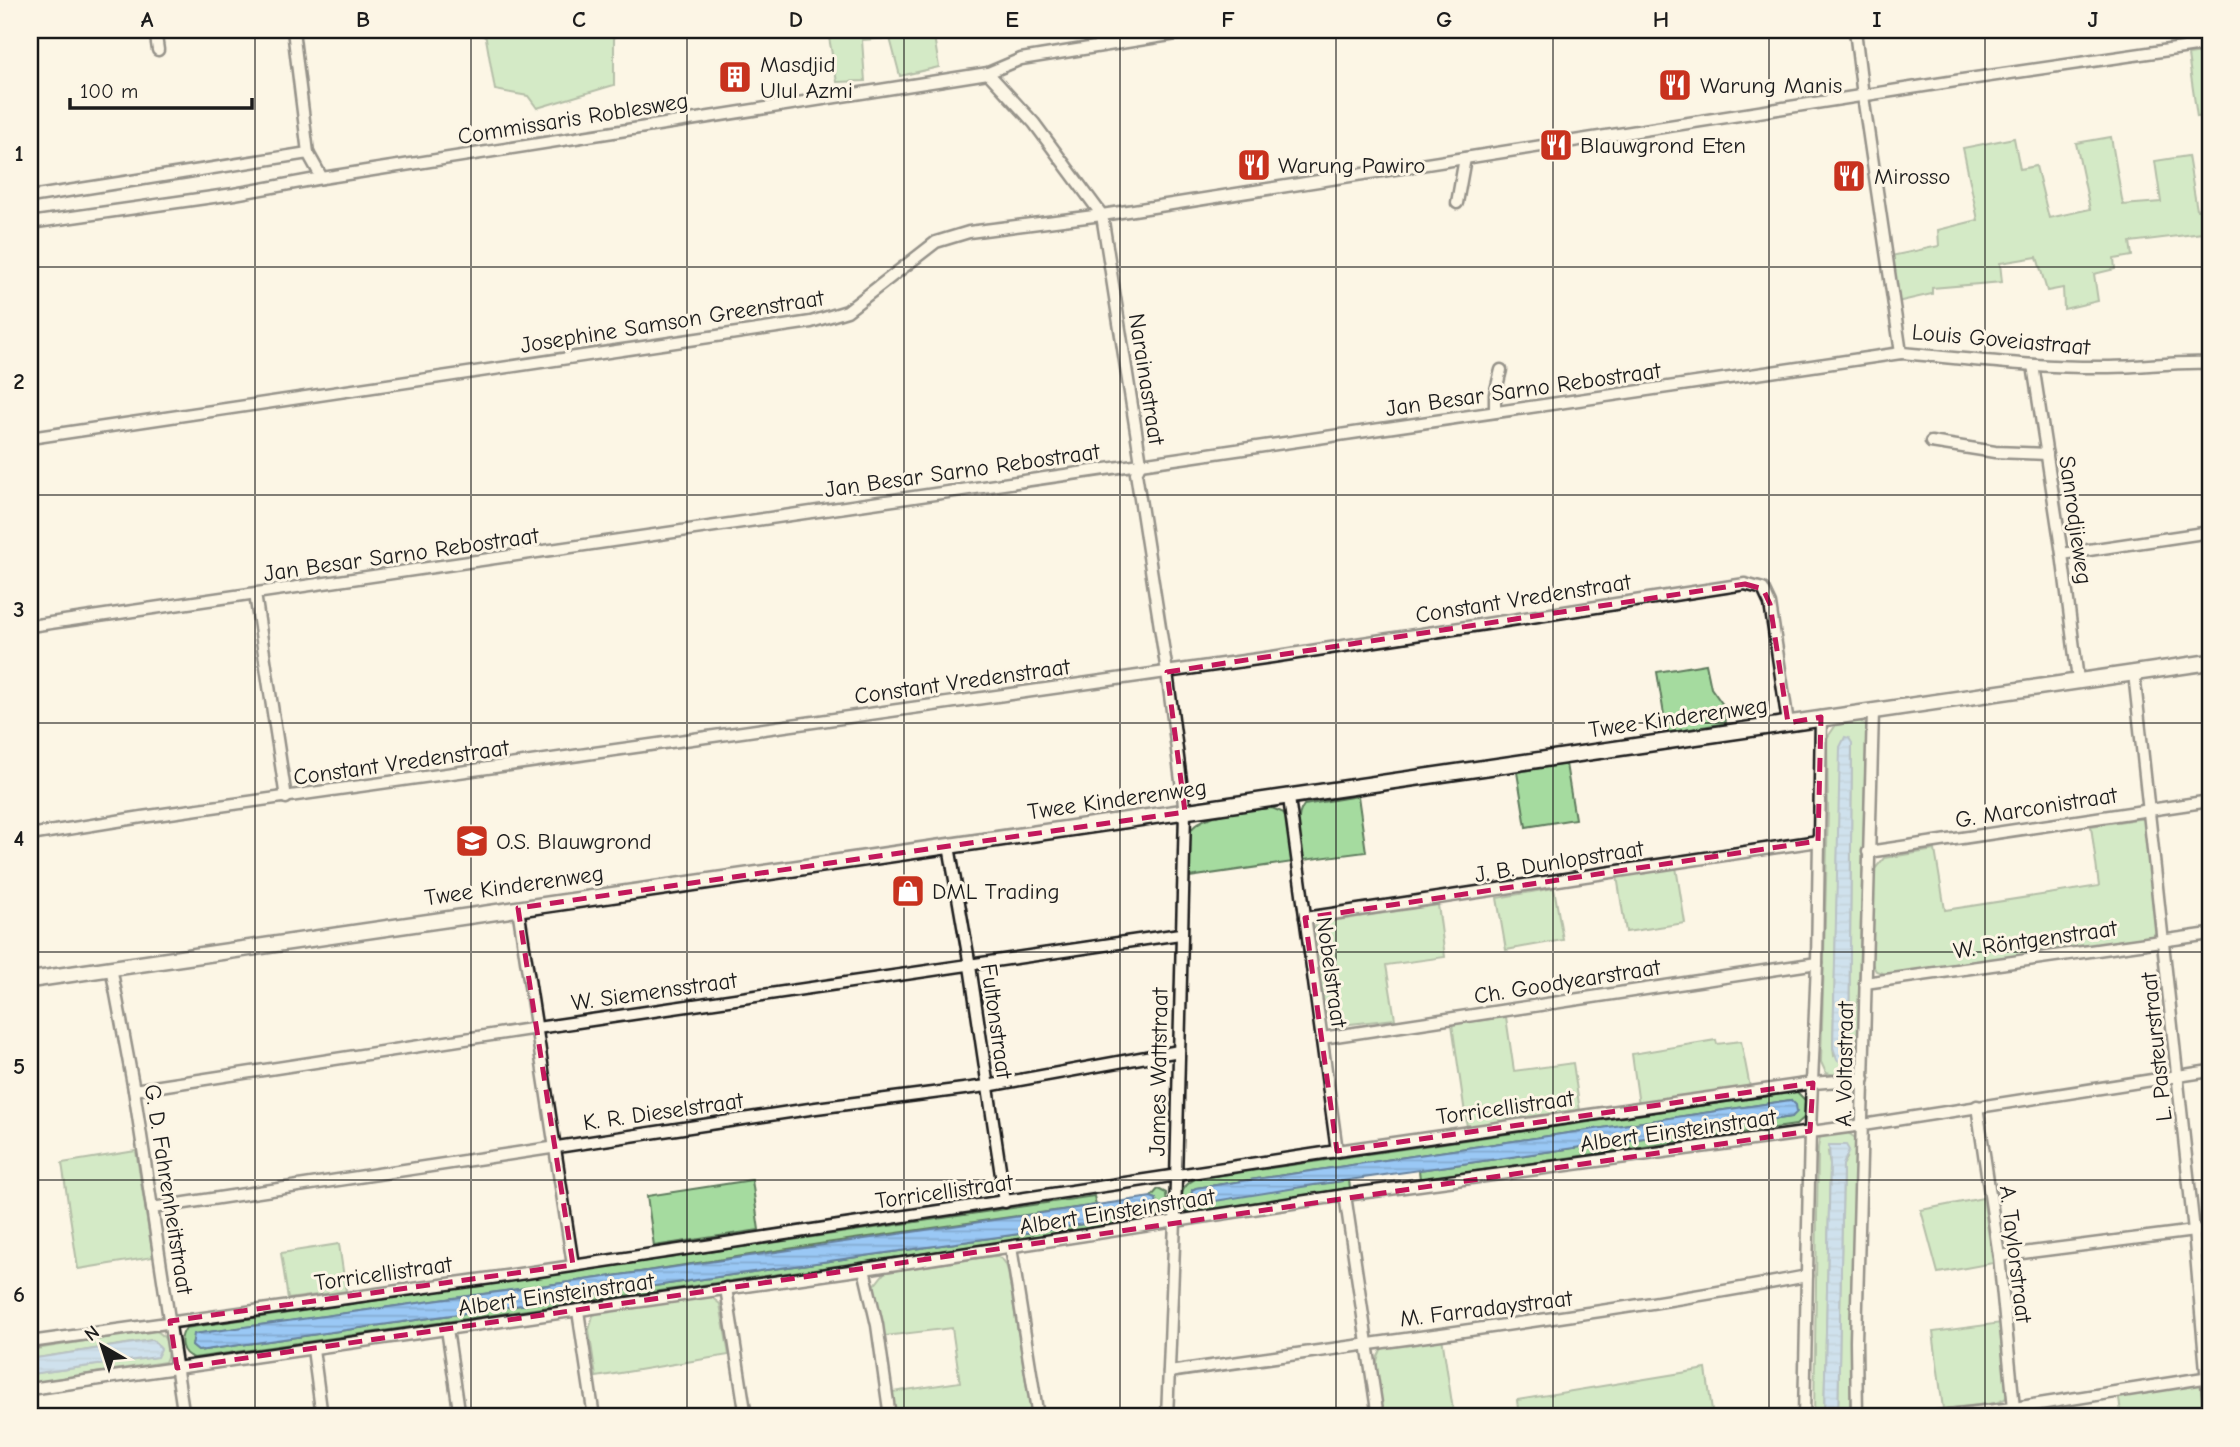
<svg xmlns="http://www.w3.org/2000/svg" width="2240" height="1447" font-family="'Comic Neue',sans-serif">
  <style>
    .grass { fill: #a5db9f; stroke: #607c5e; stroke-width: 2; fill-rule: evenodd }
    .water { fill: url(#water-rules); stroke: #68839e; stroke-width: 2 }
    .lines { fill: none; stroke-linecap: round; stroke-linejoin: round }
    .street-casing { stroke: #1c1c1c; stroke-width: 15 }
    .secondary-casing { stroke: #1c1c1c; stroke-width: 19 }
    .street { stroke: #fcf5e5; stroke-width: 10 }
    .secondary { stroke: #fcf5e5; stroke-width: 14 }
    .marked { fill: none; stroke: #c2185b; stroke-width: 5; stroke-dasharray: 14 9; stroke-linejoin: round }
    .grid { fill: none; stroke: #1c1c1c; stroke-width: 2; stroke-opacity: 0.55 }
    .labels { text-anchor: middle; stroke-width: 6; stroke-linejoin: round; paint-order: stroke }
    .poi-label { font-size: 23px; fill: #1c1c1c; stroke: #fcf5e5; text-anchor: start }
    .street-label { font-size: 23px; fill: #1c1c1c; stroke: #fcf5e5 }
    .neatline { fill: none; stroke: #1c1c1c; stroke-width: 2.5 }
    .grid-label { font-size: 23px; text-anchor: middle; font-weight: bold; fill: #1c1c1c }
  </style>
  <defs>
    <pattern id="water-rules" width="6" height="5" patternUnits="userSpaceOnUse" patternTransform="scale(1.75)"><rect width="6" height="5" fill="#9ac8f5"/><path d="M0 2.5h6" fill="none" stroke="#84abd1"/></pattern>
  </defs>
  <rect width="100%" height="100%" fill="#fcf5e5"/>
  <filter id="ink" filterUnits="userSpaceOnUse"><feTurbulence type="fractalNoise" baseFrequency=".0143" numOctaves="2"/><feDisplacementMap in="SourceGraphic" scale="14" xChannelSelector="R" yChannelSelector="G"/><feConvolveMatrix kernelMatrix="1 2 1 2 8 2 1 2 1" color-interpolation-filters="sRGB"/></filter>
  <g filter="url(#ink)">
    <g class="grass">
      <path d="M476 30H626L614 38V85L537 108 528 96 495 90 486 38Z"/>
      <path d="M786 30H933L939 67 900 76 890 38 862 40 865 81 837 82 828 32 788 39Z"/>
      <path d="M2210 52V118L2205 121 2204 116 2197 117 2188 55Z"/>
      <path d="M2111 137 2123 205 2161 202 2155 161 2188 156 2197 210 2210 209V232L2130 242 2132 256 2114 259 2115 269 2094 274 2098 301 2064 309 2063 288 2047 291 2037 257 2000 263 2002 282 1932 288V294L1897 302 1891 256 1939 246 1938 230 1978 220 1963 148 2014 138 2020 169 2036 166 2049 218 2090 209 2076 143Z"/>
      <path d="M1706 664 1711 688 1723 705 1726 723 1667 733 1657 672Z"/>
      <path d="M1860 721 1866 726V741L1857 1059C1852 1072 1839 1077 1826 1073L1821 1062 1828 811 1827 738 1836 725ZM1852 743 1849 1048 1834 1056 1833 1047 1839 811Z"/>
      <path d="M1566 764 1575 819 1526 827 1517 772Z"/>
      <path d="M1358 796 1366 852 1304 860C1302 843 1293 819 1304 805Z"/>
      <path d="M1272 808 1284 813 1287 820 1293 862 1189 877C1190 863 1187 846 1190 833 1196 812 1254 810 1272 808Z"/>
      <path d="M2138 819H2144L2147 823 2158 928 2151 939 1888 975 1876 971 1871 962 1874 870 1884 858 1935 850 1945 910 2099 886 2091 826Z"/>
      <path d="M1676 867 1685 923 1626 932 1617 876Z"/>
      <path d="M1554 888 1563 940 1506 950 1497 898Z"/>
      <path d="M1438 905 1445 957 1386 965 1395 1019 1341 1025 1335 1024 1326 1018 1313 936 1315 927 1318 923Z"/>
      <path d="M1506 1017 1514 1071 1573 1063 1580 1111 1467 1127 1452 1024Z"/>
      <path d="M1716 1040 1717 1044 1741 1041 1750 1087 1639 1105 1632 1054Z"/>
      <path d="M1797 1092 1807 1102V1115L1796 1125 1420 1179 1419 1170 1792 1117 1791 1100 1196 1188 1192 1190 1314 1185 1349 1180 1350 1188 1189 1213C1175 1202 1181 1186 1195 1179Z"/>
      <path d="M1845 1131 1854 1137 1857 1142 1850 1417H1838L1843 1165 1847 1158 1828 1152 1830 1165 1824 1417H1814L1818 1148 1820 1136 1828 1132Z"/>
      <path d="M136 1151 153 1257 78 1269 62 1163Z"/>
      <path d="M752 1180 759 1230 654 1246 647 1196Z"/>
      <path d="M1158 1189 1166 1193 1167 1205 1156 1220 194 1358C180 1354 178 1339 186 1328L192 1327 1094 1196 1096 1205 826 1243 620 1275 195 1334 192 1346 198 1351 1054 1229 1152 1212 1157 1208 1156 1199 1151 1197Z"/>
      <path d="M1983 1198 1993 1263 1938 1273 1921 1210Z"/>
      <path d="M339 1244 346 1291 288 1299 281 1253Z"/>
      <path d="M994 1256C1003 1258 1006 1262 1008 1271L1032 1417H896L892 1392 960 1382 952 1328 885 1336 874 1286 885 1272Z"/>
      <path d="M710 1296 720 1304 729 1355 596 1377 589 1330 593 1315 602 1312Z"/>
      <path d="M2001 1323 2010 1390 2005 1399 1996 1403 1943 1409 1933 1332Z"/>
      <path d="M153 1330C168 1334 171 1350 165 1362L30 1383V1374L156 1357 152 1340 30 1359V1350Z"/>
      <path d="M1442 1337 1454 1417H1383C1380 1395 1368 1362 1385 1345Z"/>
      <path d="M1706 1369 1713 1417H1519L1517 1400Z"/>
      <path d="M2200 1381 2204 1387 2205 1417H2122L2118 1394Z"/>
    </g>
    <g class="water">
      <path d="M1845 737 1849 738 1852 743 1849 1048 1841 1061 1837 1060 1833 1047 1840 747Z"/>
      <path d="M1791 1100 1796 1105 1797 1112 1792 1117 1314 1185 1197 1204 1191 1200 1192 1190 1196 1188Z"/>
      <path d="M1829 1145H1846L1849 1150 1843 1165 1838 1417H1824L1830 1165Z"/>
      <path d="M1151 1197 1156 1199 1157 1208 1152 1212 1054 1229 198 1351 192 1346 194 1334 620 1275Z"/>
      <path d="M153 1340 161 1349 157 1357 30 1374V1359Z"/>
    </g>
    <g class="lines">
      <defs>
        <g id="street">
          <path d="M155 30 158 50"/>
          <path d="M293 30 308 153"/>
          <path d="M1855 30 1863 96 1901 353C1970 359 2039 368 2109 367 2143 367 2176 361 2210 363"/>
          <path d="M988 73 1034 123 1102 215 1141 463 1136 473 1167 672 1185 812 1175 1221 1167 1417"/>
          <path d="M30 197 308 153 322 178 988 73 1021 59 1201 30"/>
          <path d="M1457 203 1465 158"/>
          <path d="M30 223 234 194 322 178"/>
          <path d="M2033 365 2062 554 2078 680"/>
          <path d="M1495 412V394L1501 370"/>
          <path d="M30 438 811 322 847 311 936 242 969 232 1102 215 1962 80 2210 44"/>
          <path d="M1931 442 1995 452 2047 454"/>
          <path d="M2062 554 2210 532"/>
          <path d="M255 594 286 798"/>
          <path d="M30 626 1901 353"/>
          <path d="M2134 673 2194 1231 2210 1417"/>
          <path d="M1289 798 1337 1151"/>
          <path d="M30 835 142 817 1272 657 1745 584 1763 589 1770 604 1788 723"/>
          <path d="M949 846 970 966 1005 1202"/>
          <path d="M1868 852 2210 801"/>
          <path d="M518 908 573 1265"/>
          <path d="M1305 918 1818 841"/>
          <path d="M111 967 134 1090 184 1417"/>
          <path d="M1865 983 2210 934"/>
          <path d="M1322 1038 1817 963"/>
          <path d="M134 1090 537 1028 1180 934"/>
          <path d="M1977 1106 1999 1256 2014 1408"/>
          <path d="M1345 1195 1378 1417"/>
          <path d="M152 1208 816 1108 987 1086 1179 1051"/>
          <path d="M1011 1247 1038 1417"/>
          <path d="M1999 1256 2210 1229"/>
          <path d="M864 1269 877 1325 890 1417"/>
          <path d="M726 1288 746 1417"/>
          <path d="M578 1311 594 1417"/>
          <path d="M447 1329 460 1417"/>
          <path d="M30 1342 506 1276 1337 1151 1813 1083 1864 1079"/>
          <path d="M313 1349 322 1417"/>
          <path d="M1169 1372C1382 1341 1596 1316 1807 1276"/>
          <path d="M30 1389 864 1269 1345 1195 1863 1125 2210 1071"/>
          <path d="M1804 1417 1810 1131 1817 963 1821 717"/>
          <path d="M1857 1417 1856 1341 1873 711"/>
          <path d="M1930 1417 2014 1408 2210 1377"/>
        </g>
        <path id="secondary" d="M30 980 2210 662"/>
      </defs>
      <use href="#street" class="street-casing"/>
      <use href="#secondary" class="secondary-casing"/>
      <use href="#street" class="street"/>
      <use href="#secondary" class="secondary"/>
    </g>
  </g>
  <path d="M0 0H2240V1447H0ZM1745 584 1763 589 1770 604 1788 723 1821 717 1818 841 1305 918 1337 1151 1813 1083 1810 1131 177 1368 170 1321 573 1265 518 908 1185 812 1167 672Z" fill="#fcf5e5" fill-opacity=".55" fill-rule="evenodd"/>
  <path class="marked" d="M1745 584 1763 589 1770 604 1788 723 1821 717 1818 841 1305 918 1337 1151 1813 1083 1810 1131 177 1368 170 1321 573 1265 518 908 1185 812 1167 672Z"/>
  <path class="grid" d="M255 30V1417M471 30V1417M687 30V1417M904 30V1417M1120 30V1417M1336 30V1417M1553 30V1417M1769 30V1417M1985 30V1417M30 267H2210M30 495H2210M30 723H2210M30 952H2210M30 1180H2210"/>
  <defs>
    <symbol id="building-square" viewBox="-11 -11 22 22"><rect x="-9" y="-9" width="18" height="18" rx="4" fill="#c8321e" stroke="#fcf5e5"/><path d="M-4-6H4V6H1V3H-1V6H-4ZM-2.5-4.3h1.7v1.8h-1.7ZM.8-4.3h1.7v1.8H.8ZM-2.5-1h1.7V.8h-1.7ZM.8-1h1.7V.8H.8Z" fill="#fff"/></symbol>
    <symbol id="restaurant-square" viewBox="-11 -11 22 22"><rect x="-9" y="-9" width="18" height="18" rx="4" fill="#c8321e" stroke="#fcf5e5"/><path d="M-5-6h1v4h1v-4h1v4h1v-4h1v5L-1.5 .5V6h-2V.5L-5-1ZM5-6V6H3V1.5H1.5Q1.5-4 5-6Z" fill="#fff"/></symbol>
    <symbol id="school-square" viewBox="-11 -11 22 22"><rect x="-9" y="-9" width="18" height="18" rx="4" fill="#c8321e" stroke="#fcf5e5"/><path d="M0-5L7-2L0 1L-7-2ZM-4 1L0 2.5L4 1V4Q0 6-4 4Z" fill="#fff"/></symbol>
    <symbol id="shop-square" viewBox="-11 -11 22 22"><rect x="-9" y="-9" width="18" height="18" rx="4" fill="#c8321e" stroke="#fcf5e5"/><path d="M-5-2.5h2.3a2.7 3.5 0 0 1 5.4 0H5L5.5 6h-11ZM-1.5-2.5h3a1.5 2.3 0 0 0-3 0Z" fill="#fff"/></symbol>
  </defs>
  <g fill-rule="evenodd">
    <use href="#building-square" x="716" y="58" width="38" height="38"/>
    <use href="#restaurant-square" x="1656" y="66" width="38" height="38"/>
    <use href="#restaurant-square" x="1537" y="126" width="38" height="38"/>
    <use href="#restaurant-square" x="1235" y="146" width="38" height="38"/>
    <use href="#restaurant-square" x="1830" y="157" width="38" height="38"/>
    <use href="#school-square" x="453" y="822" width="38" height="38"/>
    <use href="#shop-square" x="889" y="872" width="38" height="38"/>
  </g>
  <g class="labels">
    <g class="poi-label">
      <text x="760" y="72">Masdjid<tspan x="760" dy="26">Ulul Azmi</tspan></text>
      <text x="1700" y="93">Warung Manis</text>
      <text x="1580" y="153">Blauwgrond Eten</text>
      <text x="1278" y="173">Warung Pawiro</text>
      <text x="1874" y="184">Mirosso</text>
      <text x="496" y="849">O.S. Blauwgrond</text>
      <text x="932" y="899">DML Trading</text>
    </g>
    <g class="street-label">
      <text transform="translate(573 118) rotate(-9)" y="8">Commissaris Roblesweg</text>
      <text transform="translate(672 321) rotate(-9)" y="8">Josephine Samson Greenstraat</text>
      <text transform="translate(2001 339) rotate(5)" y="8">Louis Goveiastraat</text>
      <text transform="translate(1147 379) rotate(81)" y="8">Narainastraat</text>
      <text transform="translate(1523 389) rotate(-8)" y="8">Jan Besar Sarno Rebostraat</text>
      <text transform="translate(962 470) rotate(-8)" y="8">Jan Besar Sarno Rebostraat</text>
      <text transform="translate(2076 520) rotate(82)" y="8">Sanrodjieweg</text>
      <text transform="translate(401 554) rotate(-8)" y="8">Jan Besar Sarno Rebostraat</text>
      <text transform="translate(1523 598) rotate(-9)" y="8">Constant Vredenstraat</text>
      <text transform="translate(962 681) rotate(-8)" y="8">Constant Vredenstraat</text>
      <text transform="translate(1678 717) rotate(-8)" y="8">Twee Kinderenweg</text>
      <text transform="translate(401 762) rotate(-8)" y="8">Constant Vredenstraat</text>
      <text transform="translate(1117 799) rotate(-8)" y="8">Twee Kinderenweg</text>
      <text transform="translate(2036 807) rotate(-9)" y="8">G. Marconistraat</text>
      <text transform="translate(1559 861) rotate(-9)" y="8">J. B. Dunlopstraat</text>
      <text transform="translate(514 885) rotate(-8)" y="8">Twee Kinderenweg</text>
      <text transform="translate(2035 939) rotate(-8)" y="8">W. Röntgenstraat</text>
      <text transform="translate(1332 972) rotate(82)" y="8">Nobelstraat</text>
      <text transform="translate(1567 981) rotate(-9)" y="8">Ch. Goodyearstraat</text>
      <text transform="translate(654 991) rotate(-8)" y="8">W. Siemensstraat</text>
      <text transform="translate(997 1021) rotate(82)" y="8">Fultonstraat</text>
      <text transform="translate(2156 1047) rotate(-96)" y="8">L. Pasteurstraat</text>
      <text transform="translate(1844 1064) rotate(-89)" y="8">A. Voltastraat</text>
      <text transform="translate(1158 1072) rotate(-89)" y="8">James Wattstraat</text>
      <text transform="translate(1505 1107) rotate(-8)" y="8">Torricellistraat</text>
      <text transform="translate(663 1111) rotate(-8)" y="8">K. R. Dieselstraat</text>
      <text transform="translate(1678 1130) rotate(-8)" y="8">Albert Einsteinstraat</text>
      <text transform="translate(169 1189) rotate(81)" y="8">G. D. Fahrenheitstraat</text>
      <text transform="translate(944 1191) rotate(-8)" y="8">Torricellistraat</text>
      <text transform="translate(1117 1211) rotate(-9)" y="8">Albert Einsteinstraat</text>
      <text transform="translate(2016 1254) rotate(83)" y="8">A. Taylorstraat</text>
      <text transform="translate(383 1273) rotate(-8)" y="8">Torricellistraat</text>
      <text transform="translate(556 1294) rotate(-8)" y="8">Albert Einsteinstraat</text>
      <text transform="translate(1486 1308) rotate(-7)" y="8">M. Farradaystraat</text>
    </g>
  </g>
  <rect width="2240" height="1447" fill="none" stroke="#fcf5e5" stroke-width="77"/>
  <g transform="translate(102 1346) rotate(321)" stroke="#fcf5e5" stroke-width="5" paint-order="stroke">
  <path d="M0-5L12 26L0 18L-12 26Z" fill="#1c1c1c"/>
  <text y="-10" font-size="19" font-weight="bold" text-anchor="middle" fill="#1c1c1c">N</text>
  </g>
  <path d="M70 98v10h182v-10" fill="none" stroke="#1c1c1c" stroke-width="3.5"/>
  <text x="80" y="98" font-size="21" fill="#1c1c1c" stroke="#fcf5e5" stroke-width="5" paint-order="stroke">100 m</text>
  <rect x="38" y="38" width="2164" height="1370" class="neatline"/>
  <g class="grid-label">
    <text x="147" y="27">A</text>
    <text x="363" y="27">B</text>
    <text x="579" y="27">C</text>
    <text x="796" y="27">D</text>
    <text x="1012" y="27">E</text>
    <text x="1228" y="27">F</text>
    <text x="1444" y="27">G</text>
    <text x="1661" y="27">H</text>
    <text x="1877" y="27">I</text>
    <text x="2093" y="27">J</text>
    <text x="19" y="161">1</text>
    <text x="19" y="389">2</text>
    <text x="19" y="617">3</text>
    <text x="19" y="846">4</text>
    <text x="19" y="1074">5</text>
    <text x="19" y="1302">6</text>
  </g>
</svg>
